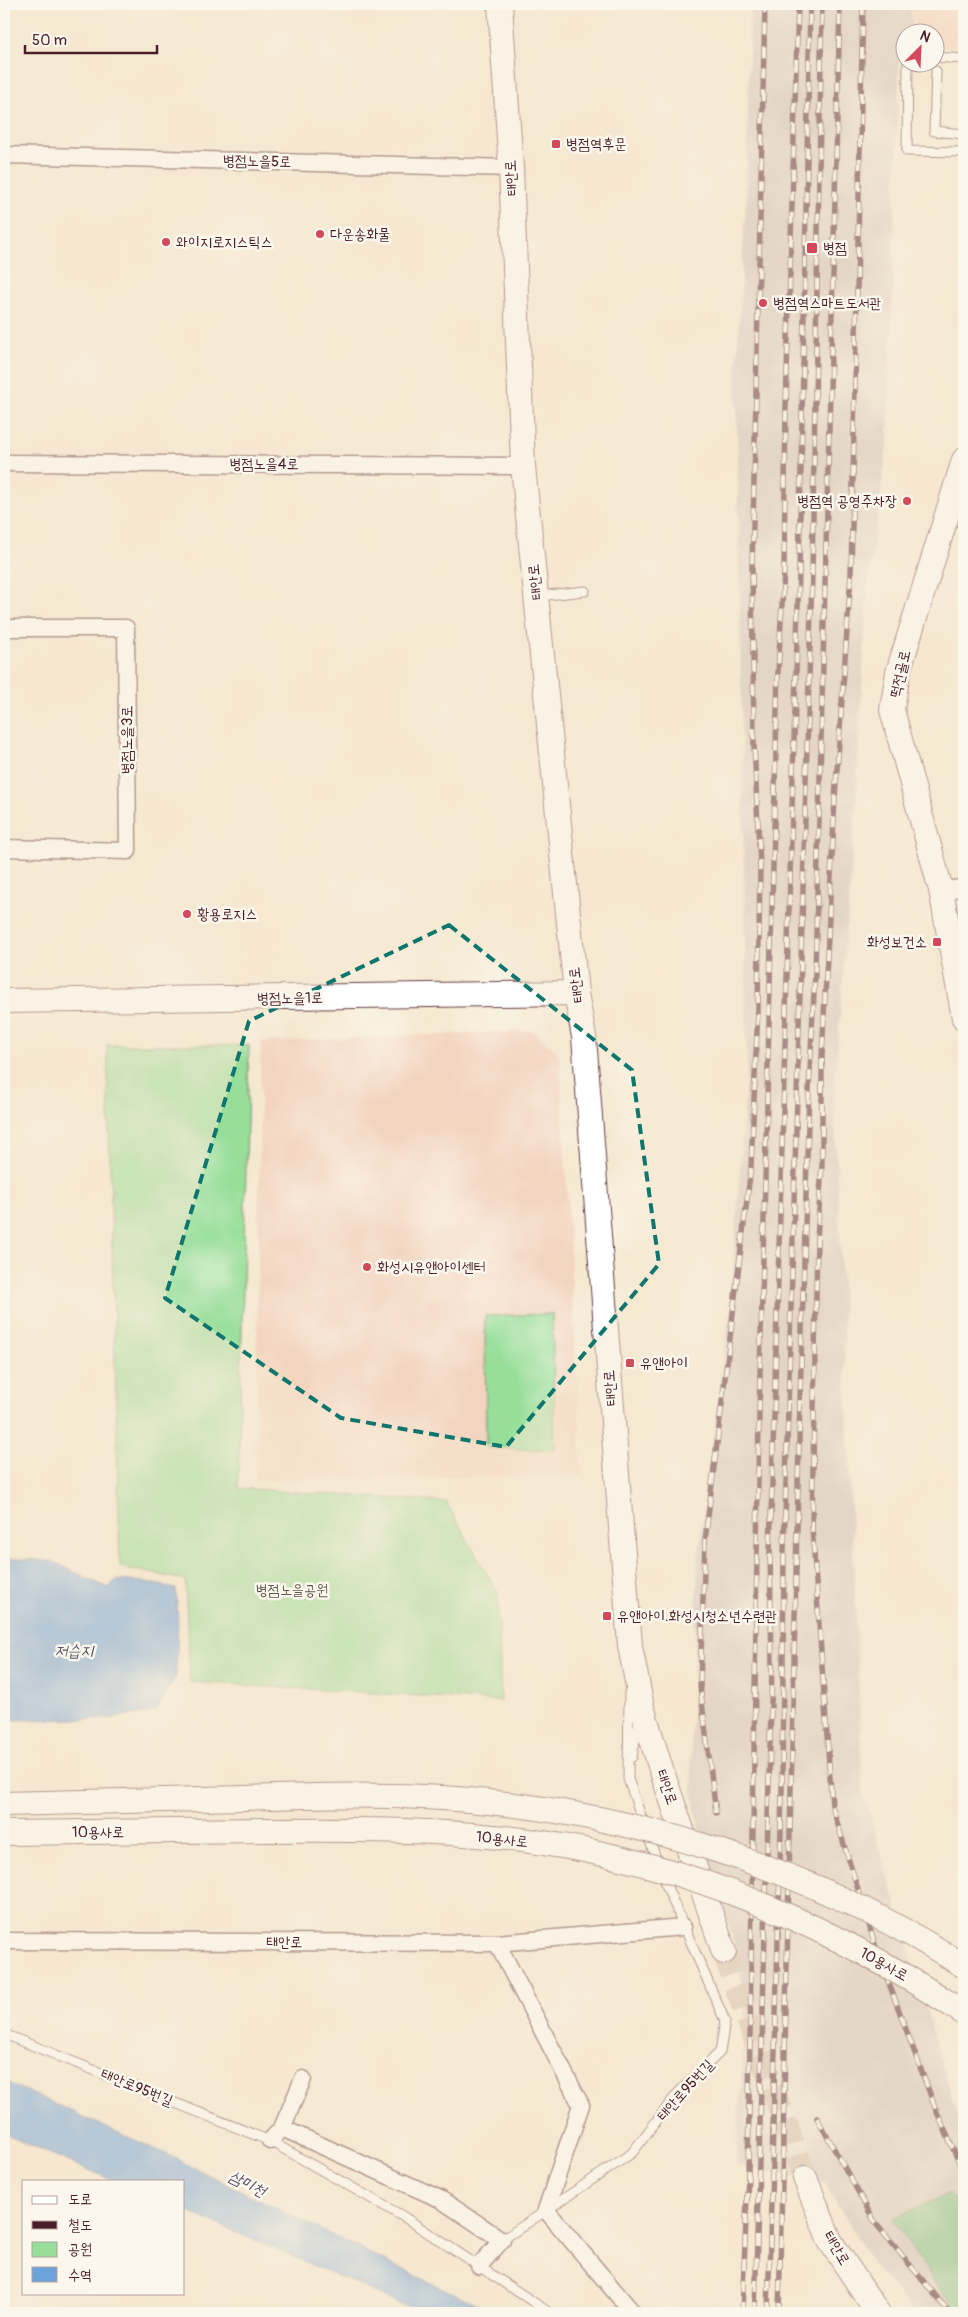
<svg xmlns="http://www.w3.org/2000/svg" width="968" height="2317" font-family="Pangolin,'Poor Story',sans-serif">
  <style>
    .built { fill: #f3d4bf }
    .industrial { fill: #cfc0bb }
    .green { fill: #96de99; stroke: #707e62 }
    .forest { fill: #78bd81; stroke: #616e56 }
    .water { fill: #6da3db; stroke: #5c6183 }
    .lines { fill: none; stroke-linecap: round; stroke-linejoin: round }
    .secondary-tunnel { stroke: #d3c0af; stroke-width: 24; stroke-dasharray: 24 12; stroke-linecap: butt }
    .lane-casing { stroke: #643d44; stroke-width: 11 }
    .street-casing { stroke: #643d44; stroke-width: 19 }
    .secondary-casing { stroke: #643d44; stroke-width: 26 }
    .lane { stroke: #fff; stroke-width: 9 }
    .street { stroke: #fff; stroke-width: 16 }
    .secondary { stroke: #fff; stroke-width: 24 }
    .rail-casing { stroke: #4a1f2b; stroke-width: 5.5 }
    .rail { stroke: #fbf7ec; stroke-width: 4; stroke-dasharray: 11; stroke-linecap: butt }
    .secondary-bridge-casing { stroke: #643d44; stroke-width: 26; stroke-linecap: butt }
    .secondary-bridge { stroke: #fff; stroke-width: 24 }
    .marked { fill: none; stroke: #0f766e; stroke-width: 4; stroke-dasharray: 10 6; stroke-linejoin: round }
    .poi-dot { fill: #d1495b; stroke: #fbf7ec; stroke-width: 2 }
    .labels { text-anchor: middle; stroke-width: 5; stroke-linejoin: round; paint-order: stroke }
    .poi-label { font-size: 15px; fill: #4a1f2b; stroke: #fbf7ec; text-anchor: start }
    .street-label { font-size: 15px; fill: #4a1f2b; stroke: #fbf7ec }
    .park-label { font-size: 15px; fill: #61584c; stroke: #fbf7ec }
    .water-label { font-size: 16px; font-style: italic; fill: #585471; stroke: #fbf7ec }
  </style>
  <rect width="100%" height="100%" fill="#fbf7ec"/>
  <filter id="ink" filterUnits="userSpaceOnUse"><feTurbulence type="fractalNoise" baseFrequency=".02" numOctaves="2"/><feDisplacementMap in="SourceGraphic" scale="10" xChannelSelector="R" yChannelSelector="G"/><feConvolveMatrix kernelMatrix="1 2 1 2 8 2 1 2 1" color-interpolation-filters="sRGB"/></filter>
  <filter id="wash" filterUnits="userSpaceOnUse"><feTurbulence type="fractalNoise" baseFrequency=".0096" numOctaves="4" result="noise"/><feDisplacementMap in="SourceGraphic" scale="20" xChannelSelector="R" yChannelSelector="G"/><feGaussianBlur stdDeviation="1.12" result="paint"/><feColorMatrix in="noise" values="0 0 0 0 0 0 0 0 0 0 0 0 0 0 0 0 0 1.4 0 .05"/><feComposite in="paint" operator="in"/></filter>
  <g filter="url(#wash)">
    <rect width="100%" height="100%" fill="#f5e8d0"/>
    <g class="built">
      <path d="M911 4H964V48L936 47V32H912Z"/>
      <path d="M533 1031 557 1051 560 1059 582 1475 255 1480 261 1042Z"/>
    </g>
    <path class="industrial" d="M750 4H911L912 32H906L905 48 900 50 888 439 867 596 856 806 834 1094 863 1790 964 2139V2313H915L874 2267 825 2183 736 2165 745 2006 737 1954 694 1807 690 1761 698 1559 731 1296 747 1067 736 376 746 198Z"/>
    <g class="green">
      <path d="M107 1045H249L238 1488 446 1502 498 1593 501 1701 190 1682 185 1580 120 1567Z"/>
      <path d="M552 1314 555 1450 486 1448 485 1316Z"/>
    </g>
    <path class="forest" d="M949 2194 964 2217V2313H959L942 2292 892 2219Z"/>
    <g class="water">
      <path d="M4 1558 52 1561 108 1588 116 1580 147 1582 176 1589 178 1622 176 1676 156 1711 107 1719 4 1720Z"/>
      <path d="M4 2081 166 2154 397 2267 497 2313H419L354 2283 184 2210V2181H114L4 2134Z"/>
    </g>
  </g>
  <g filter="url(#ink)">
    <g class="lines">
      <path class="secondary-tunnel" d="M724 1952 805 2178"/>
      <defs>
        <g id="lane">
          <path d="M936 57 964 59"/>
          <path d="M908 62 907 151 964 152"/>
          <path d="M936 71 934 131 964 134"/>
          <path d="M538 596 585 591"/>
          <path d="M632 1757 639 1720"/>
          <path d="M4 2034 270 2141 404 2217 550 2313"/>
          <path d="M502 2240 632 2153 677 2094 720 2052 725 2021 663 1878 628 1779 629 1692"/>
        </g>
        <g id="street">
          <path d="M4 155 511 168"/>
          <path d="M4 463 523 466"/>
          <path d="M4 628H126L128 851 4 848"/>
          <path d="M941 890 964 888"/>
          <path d="M4 1941 497 1943 683 1927"/>
          <path d="M497 1943 581 2105 546 2210 633 2313"/>
          <path d="M282 2128 303 2079"/>
          <path d="M270 2141 282 2128 440 2199 502 2240 479 2266"/>
        </g>
        <g id="secondary">
          <path d="M500 4 511 168 523 466 576 993 584 1037 630 1646 642 1707 660 1766 724 1952"/>
          <path d="M964 460 898 672 892 710 941 890 964 1018"/>
          <path d="M4 1001 576 993"/>
          <path d="M805 2178 830 2241 878 2313"/>
        </g>
      </defs>
      <use href="#lane" class="lane-casing"/>
      <use href="#street" class="street-casing"/>
      <use href="#secondary" class="secondary-casing"/>
      <use href="#lane" class="lane"/>
      <use href="#street" class="street"/>
      <use href="#secondary" class="secondary"/>
      <defs>
        <g id="rail">
          <path d="M863 4 851 575 835 798 822 1057V1165L817 1240 812 1526 832 1806 878 1954 936 2110 964 2174"/>
          <path d="M716 1813 700 1686 705 1541 751 1167 758 1009 760 866 754 744 752 568 765 4"/>
          <path d="M817 2118 876 2224 950 2313"/>
          <path d="M742 2313 748 2175 759 1414 778 671 784 571 786 406 798 4"/>
          <path d="M755 2313 772 1667 770 1552 799 572 810 4"/>
          <path d="M768 2313 782 1791 784 1551 812 574 822 4"/>
          <path d="M779 2313 800 1399 809 1090 815 973 840 4"/>
        </g>
      </defs>
      <use href="#rail" class="rail-casing"/>
      <use href="#rail" class="rail"/>
      <defs>
        <g id="secondary-bridge">
          <path d="M4 1804C84 1802 163 1800 243 1798 303 1796 363 1794 423 1797 614 1806 803 1863 964 1966"/>
          <path d="M4 1833C91 1832 178 1831 264 1830 372 1829 483 1829 589 1851 725 1879 849 1937 964 2013"/>
        </g>
      </defs>
      <use href="#secondary-bridge" class="secondary-bridge-casing"/>
      <use href="#secondary-bridge" class="secondary-bridge"/>
    </g>
  </g>
  <path d="M0 0H968V2317H0ZM449 925 632 1070 659 1264 506 1447 341 1418 165 1298 249 1021Z" fill="#f5e8d0" fill-opacity=".55" fill-rule="evenodd"/>
  <path class="marked" d="M449 925 632 1070 659 1264 506 1447 341 1418 165 1298 249 1021Z"/>
  <g class="poi-dot">
    <rect x="551" y="139" width="10" height="10" rx="2.5"/>
    <circle cx="320" cy="234" r="5"/>
    <circle cx="166" cy="242" r="5"/>
    <rect x="806" y="242" width="12" height="12" rx="2.5"/>
    <circle cx="763" cy="303" r="5"/>
    <circle cx="907" cy="501" r="5"/>
    <circle cx="187" cy="914" r="5"/>
    <rect x="932" y="937" width="10" height="10" rx="2.5"/>
    <circle cx="367" cy="1267" r="5"/>
    <rect x="625" y="1358" width="10" height="10" rx="2.5"/>
    <rect x="602" y="1611" width="10" height="10" rx="2.5"/>
  </g>
  <g class="labels">
    <g class="poi-label">
      <text x="566" y="149">병점역후문</text>
      <text x="330" y="239">다운송화물</text>
      <text x="176" y="247">와이지로지스틱스</text>
      <text x="823" y="253">병점</text>
      <text x="773" y="308">병점역스마트도서관</text>
      <text x="897" y="506" text-anchor="end">병점역 공영주차장</text>
      <text x="197" y="919">황용로지스</text>
      <text x="927" y="947" text-anchor="end">화성보건소</text>
      <text x="377" y="1272">화성시유앤아이센터</text>
      <text x="640" y="1368">유앤아이</text>
      <text x="617" y="1621">유앤아이.화성시청소년수련관</text>
    </g>
    <g class="street-label">
      <text transform="translate(257 161) rotate(1)" y="5">병점노을5로</text>
      <text transform="translate(511 178) rotate(-93)" y="5">태안로</text>
      <text x="264" y="469">병점노을4로</text>
      <text transform="translate(535 582) rotate(-96)" y="5">태안로</text>
      <text transform="translate(900 674) rotate(-77)" y="5">떡전골로</text>
      <text transform="translate(127 740) rotate(-90)" y="5">병점노을3로</text>
      <text transform="translate(576 985) rotate(-97)" y="5">태안로</text>
      <text transform="translate(290 998) rotate(-1)" y="5">병점노을1로</text>
      <text transform="translate(610 1388) rotate(-94)" y="5">태안로</text>
      <text transform="translate(667 1787) rotate(71)" y="5">태안로</text>
      <text x="98" y="1837">10용사로</text>
      <text transform="translate(502 1839) rotate(6)" y="5">10용사로</text>
      <text x="284" y="1947">태안로</text>
      <text transform="translate(884 1964) rotate(29)" y="5">10용사로</text>
      <text transform="translate(137 2087) rotate(22)" y="5">태안로95번길</text>
      <text transform="translate(685 2090) rotate(-48)" y="5">태안로95번길</text>
      <text transform="translate(837 2248) rotate(60)" y="5">태안로</text>
    </g>
    <g class="park-label">
      <text x="292" y="1595">병점노을공원</text>
    </g>
    <g class="water-label">
      <text x="74" y="1656">저습지</text>
      <text transform="translate(248 2183) rotate(27)" y="6">삼미천</text>
    </g>
  </g>
  <rect width="968" height="2317" fill="none" stroke="#fbf7ec" stroke-width="20"/>
  <rect x="22" y="2180" width="162" height="115" fill="#fbf7ec" stroke="#b4a19f"/>
  <rect x="32" y="2196" width="25" height="8" fill="#ffffff" stroke="#b4a19f"/>
  <text x="68" y="2204" font-size="15" fill="#4a1f2b">도로</text>
  <rect x="32" y="2221" width="25" height="8" fill="#4a1f2b" stroke="#b4a19f"/>
  <text x="68" y="2230" font-size="15" fill="#4a1f2b">철도</text>
  <rect x="32" y="2242" width="25" height="15" fill="#96de99" stroke="#b4a19f"/>
  <text x="68" y="2254" font-size="15" fill="#4a1f2b">공원</text>
  <rect x="32" y="2267" width="25" height="15" fill="#6da3db" stroke="#b4a19f"/>
  <text x="68" y="2280" font-size="15" fill="#4a1f2b">수역</text>
  <g transform="translate(920 48) rotate(24)"><circle r="24" fill="#fbf7ec" stroke="#b4a19f"/>
  <path d="M0-4L9 19L0 12L-9 19Z" fill="#d1495b"/>
  <text y="-8" font-size="14" font-weight="bold" text-anchor="middle" fill="#4a1f2b">N</text>
  </g>
  <path d="M25 45v8h132v-8" fill="none" stroke="#4a1f2b" stroke-width="2.5"/>
  <text x="32" y="45" font-size="15" fill="#4a1f2b" stroke="#fbf7ec" stroke-width="4" paint-order="stroke">50 m</text>
</svg>
